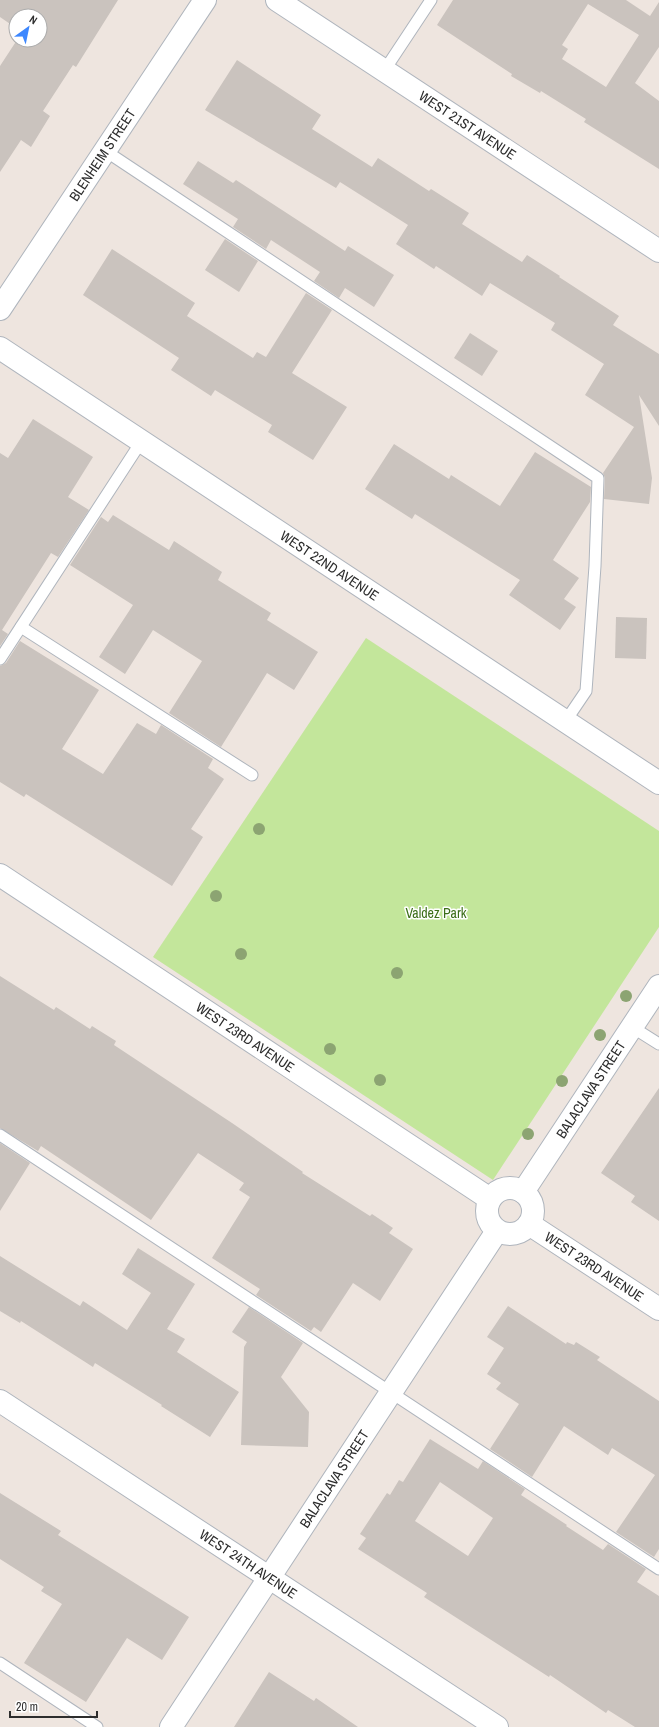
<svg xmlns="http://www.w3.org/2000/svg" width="659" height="1727" font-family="'Archivo Narrow',sans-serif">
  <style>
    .green { fill: #c3e69b }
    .building { fill: #cac3be; fill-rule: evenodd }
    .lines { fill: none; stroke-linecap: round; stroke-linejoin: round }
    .service-casing { stroke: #afb5bd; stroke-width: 13 }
    .minor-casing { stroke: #afb5bd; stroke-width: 24 }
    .tertiary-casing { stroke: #afb5bd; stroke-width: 24 }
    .service { stroke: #fff; stroke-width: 11 }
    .minor { stroke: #fff; stroke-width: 22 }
    .tertiary { stroke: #fff; stroke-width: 22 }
    .tree { fill: #8ca472 }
    .labels { text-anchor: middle; stroke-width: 3; stroke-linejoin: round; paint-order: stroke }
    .street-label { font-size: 14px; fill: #2d2d2d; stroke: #fff }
    .park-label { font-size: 14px; fill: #3c6e19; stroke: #fff }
  </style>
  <rect width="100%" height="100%" fill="#eee5df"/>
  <path class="green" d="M366 638 659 831V927L493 1180 153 957Z"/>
  <g class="building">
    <path d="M0 0H118L76 67 73 65 43 111 50 116 31 147 21 140 0 172V66L17 40H40V16H16V28L0 17Z"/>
    <path d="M453 0H626L650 16 659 2V47L635 83 659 101V169L584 122 586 119 541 91 540 93 511 76 512 74 437 25ZM588 4 639 35 606 87 562 59 568 49 562 45Z"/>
    <path d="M237 60 321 115 312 129 372 167 378 158 429 191 431 189 469 213 462 224 522 262 527 255 560 276 559 277 619 316 613 325 659 354V426L639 395 652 478 649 504 604 499 605 478 603 473 634 427 585 395 604 364 551 330 555 323 490 283 482 296 436 266 434 269 396 244 408 225 340 182 336 188 205 110Z"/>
    <path d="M198 161 233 183 236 180 345 251 348 246 394 275 374 307 345 288 339 298 314 281 320 272 271 240 266 249 233 227 238 219 183 184Z"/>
    <path d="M225 239 258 261 239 292 205 270Z"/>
    <path d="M112 249 195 303 187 316 253 358 257 352 266 357 306 293 332 310 292 373 347 407 313 460 268 432 272 425 215 390 211 396 171 370 179 358 83 295Z"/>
    <path d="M470 333 498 351 482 376 454 358Z"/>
    <path d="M33 419 93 457 68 497 89 510 58 557 51 553 2 630 8 634 0 646V453L8 458Z"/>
    <path d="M394 444 449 479 451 475 500 506 535 452 591 487 590 502 553 560 579 578 564 599 576 607 560 630 509 595 520 580 415 514 412 519 365 489Z"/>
    <path d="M113 515 169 550 174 541 222 572 218 580 271 613 267 620 318 652 294 690 267 673 221 747 169 713 202 661 153 630 125 674 99 657 133 605 70 565 101 517 108 522Z"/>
    <path d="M616 617 647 618 646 659 615 658Z"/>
    <path d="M20 641 99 690 62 749 103 774 137 723 156 734 161 725 213 759 208 768 224 779 191 829 203 837 172 886 26 794 24 797 0 782V666L6 663Z"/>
    <path d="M0 976 54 1010 56 1007 90 1029 92 1026 116 1041 114 1045 232 1123 303 1172 302 1173 370 1216 372 1214 393 1228 389 1233 413 1249 380 1301 353 1283 321 1332 314 1327 311 1331 256 1295 260 1289 212 1258 250 1197 239 1190 244 1183 198 1153 151 1220 41 1146 38 1151 0 1128Z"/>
    <path d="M659 1088V1221L631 1202 635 1196 601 1173Z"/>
    <path d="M0 1143 30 1163 0 1211Z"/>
    <path d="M138 1248 195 1284 167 1329 185 1339 177 1352 239 1392 210 1437 161 1406 162 1405 95 1363 93 1367 21 1321 20 1323 0 1311V1256L80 1306 83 1301 127 1330 151 1293 122 1274Z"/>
    <path d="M508 1306 566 1344 567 1342 574 1345 576 1342 600 1357 597 1360 659 1401V1549L654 1557 616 1532 655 1475 612 1448 608 1455 564 1426 532 1477 490 1449 519 1404 496 1389 501 1383 487 1374 504 1348 487 1337Z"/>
    <path d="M249 1307 303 1343 281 1377 309 1412 308 1447 241 1445 244 1347 247 1342 232 1332Z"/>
    <path d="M430 1439 478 1469 483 1461 525 1489 521 1495 567 1525 566 1526 603 1550 608 1544 646 1569 637 1582 659 1596V1727H635L608 1710 606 1713 550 1675 549 1677 424 1597 427 1593 358 1549 366 1538 360 1534 387 1493 390 1495 399 1480 403 1482ZM440 1482 493 1518 468 1556 415 1521Z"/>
    <path d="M0 1493 61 1531 58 1535 189 1617 162 1660 127 1638 86 1702 24 1663 62 1604 41 1591 44 1587 0 1559Z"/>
    <path d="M269 1672 314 1701 316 1698 358 1727H234Z"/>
  </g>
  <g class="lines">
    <defs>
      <g id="service">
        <path d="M384 71 431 0"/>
        <path d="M104 150 598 478 595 566 586 691 565 722"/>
        <path d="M21 627 252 775"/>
        <path d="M0 659 141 442"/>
        <path d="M632 1027 659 1044"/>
        <path d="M0 1135 659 1569"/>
        <path d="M0 1663 97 1727"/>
      </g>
      <g id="minor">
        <path id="s1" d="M277 0 659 251"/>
        <path id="s2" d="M0 348 659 783"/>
        <path id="s3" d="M0 875 490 1199"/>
        <circle cx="510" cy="1211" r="23"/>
        <path id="s4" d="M523 1192 659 986"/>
        <path id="s5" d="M529 1224 659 1309"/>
        <path id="s6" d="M0 1401 497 1727"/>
        <path id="s7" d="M171 1727 497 1231"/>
      </g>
      <g id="tertiary">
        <path id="s8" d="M0 309 205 0"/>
      </g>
    </defs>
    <use href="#service" class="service-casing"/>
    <use href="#minor" class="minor-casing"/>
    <use href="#tertiary" class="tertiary-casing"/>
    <use href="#service" class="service"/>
    <use href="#minor" class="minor"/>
    <use href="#tertiary" class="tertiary"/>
  </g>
  <g class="tree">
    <circle cx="259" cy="829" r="6"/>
    <circle cx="216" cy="896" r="6"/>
    <circle cx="241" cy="954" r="6"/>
    <circle cx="397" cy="973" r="6"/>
    <circle cx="626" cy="996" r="6"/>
    <circle cx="600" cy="1035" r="6"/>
    <circle cx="330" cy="1049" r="6"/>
    <circle cx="380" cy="1080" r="6"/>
    <circle cx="562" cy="1081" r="6"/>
    <circle cx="528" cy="1134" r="6"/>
  </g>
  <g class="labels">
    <g class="street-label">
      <text dy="5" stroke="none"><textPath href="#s1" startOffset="228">WEST 21ST AVENUE</textPath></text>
      <text dy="5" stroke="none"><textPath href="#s8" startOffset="185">BLENHEIM STREET</textPath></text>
      <text dy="5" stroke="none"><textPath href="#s2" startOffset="395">WEST 22ND AVENUE</textPath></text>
      <text dy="5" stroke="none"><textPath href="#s3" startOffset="294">WEST 23RD AVENUE</textPath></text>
      <text dy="5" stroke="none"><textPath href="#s4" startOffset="123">BALACLAVA STREET</textPath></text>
      <text dy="5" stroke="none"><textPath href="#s5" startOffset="78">WEST 23RD AVENUE</textPath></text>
      <text dy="5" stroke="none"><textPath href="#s7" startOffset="297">BALACLAVA STREET</textPath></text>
      <text dy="5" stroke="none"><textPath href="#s6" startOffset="297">WEST 24TH AVENUE</textPath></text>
    </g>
    <g class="park-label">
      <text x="436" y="918">Valdez Park</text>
    </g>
  </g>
  <g transform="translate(28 28) rotate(33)"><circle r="19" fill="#ffffff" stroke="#ababab"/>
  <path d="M0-3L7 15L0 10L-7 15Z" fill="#3d87fe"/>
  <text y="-6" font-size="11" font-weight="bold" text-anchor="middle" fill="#2d2d2d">N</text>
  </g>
  <path d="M10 1711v6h87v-6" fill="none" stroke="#2d2d2d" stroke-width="2"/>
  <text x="16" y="1711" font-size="12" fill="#2d2d2d" stroke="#ffffff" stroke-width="3" paint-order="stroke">20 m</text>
</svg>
